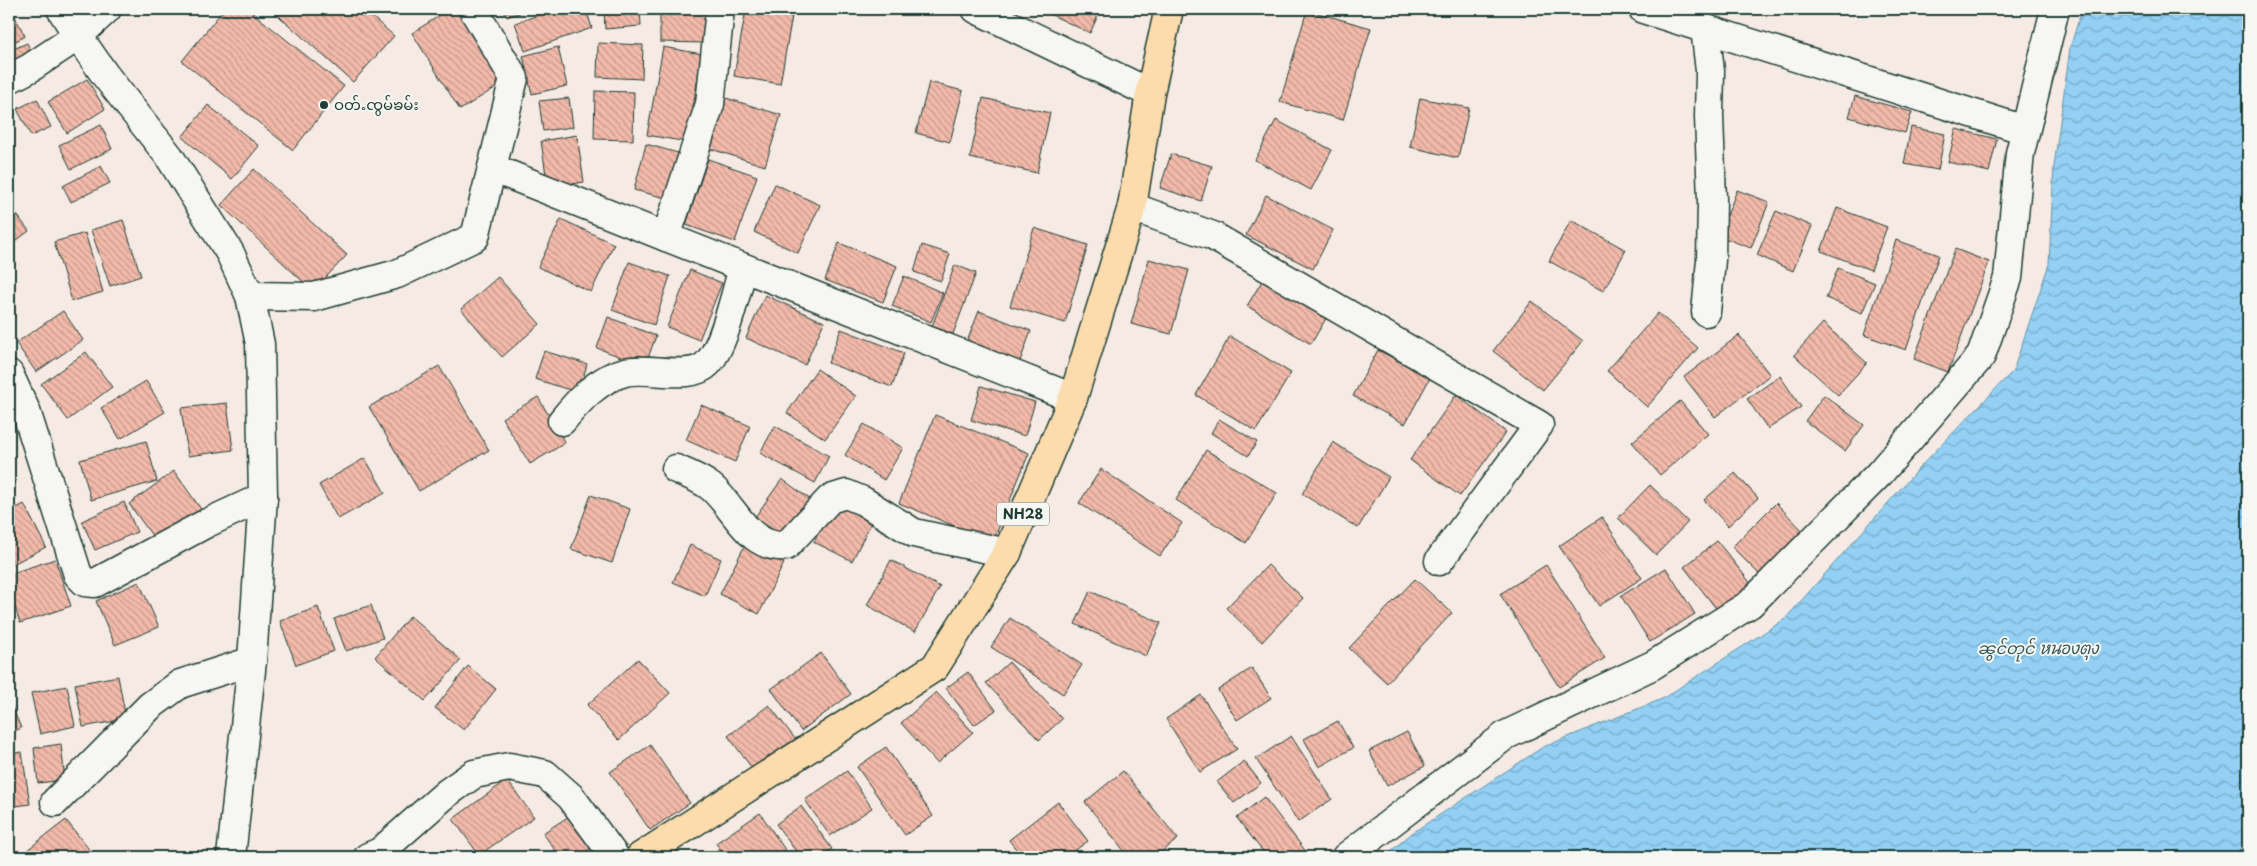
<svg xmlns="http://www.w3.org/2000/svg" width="2257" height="866" font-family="'Playpen Sans','Noto Sans Myanmar','Playpen Sans Thai',sans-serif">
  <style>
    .water { fill: url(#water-waves); stroke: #6595a7 }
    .building { fill: url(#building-back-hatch); stroke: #1f3d34 }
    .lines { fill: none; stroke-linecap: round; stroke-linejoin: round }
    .minor-casing { stroke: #1f3d34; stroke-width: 31 }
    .highway-casing { stroke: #1f3d34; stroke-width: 31 }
    .minor { stroke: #f6f6f2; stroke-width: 28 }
    .highway { stroke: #fcdcac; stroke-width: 28 }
    .poi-dot { fill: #1f3d34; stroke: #f6f6f2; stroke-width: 2 }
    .labels { text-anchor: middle; stroke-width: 4; stroke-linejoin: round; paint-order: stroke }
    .shield { fill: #f6f6f2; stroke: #60746d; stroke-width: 1 }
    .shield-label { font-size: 14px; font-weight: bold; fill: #1f3d34 }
    .poi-label { font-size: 15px; fill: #1f3d34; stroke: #f6f6f2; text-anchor: start }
    .water-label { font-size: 16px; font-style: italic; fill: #365a5a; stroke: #f6f6f2 }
  </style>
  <defs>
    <pattern id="water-waves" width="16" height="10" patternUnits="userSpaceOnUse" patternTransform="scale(1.25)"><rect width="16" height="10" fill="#93d0f4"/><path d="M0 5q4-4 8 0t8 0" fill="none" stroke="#77aac6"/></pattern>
    <pattern id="building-back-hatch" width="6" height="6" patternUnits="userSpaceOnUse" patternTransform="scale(1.25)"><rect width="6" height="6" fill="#f3baaa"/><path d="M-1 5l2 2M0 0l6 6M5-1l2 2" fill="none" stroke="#c4988b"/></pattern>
  </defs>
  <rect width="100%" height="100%" fill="#f5eae4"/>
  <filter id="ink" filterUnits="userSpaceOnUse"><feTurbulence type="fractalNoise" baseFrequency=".02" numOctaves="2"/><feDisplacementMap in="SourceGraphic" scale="10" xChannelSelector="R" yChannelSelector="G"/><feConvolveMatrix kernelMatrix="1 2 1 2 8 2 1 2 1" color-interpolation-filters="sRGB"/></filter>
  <g filter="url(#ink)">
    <path class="water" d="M2082 9H2248V857H1384L1412 833 1543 747 1662 699 1785 619 1919 468 2013 371 2049 264 2054 166 2070 48Z"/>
    <g class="building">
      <path d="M9 9H11L25 36 9 45Z"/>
      <path d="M224 9H248L344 86 293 150 182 61Z"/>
      <path d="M271 9H363L394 36 353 82Z"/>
      <path d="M450 9H456L503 83 460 110 412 33Z"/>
      <path d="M503 9H531L507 17Z"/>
      <path d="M557 9H586L592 28 525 51 515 23Z"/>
      <path d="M604 9H640L641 26 605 29Z"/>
      <path d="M660 9H706V43L660 42Z"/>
      <path d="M746 9 792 16 780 84 734 76Z"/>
      <path d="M1039 9H1101L1090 33Z"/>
      <path d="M1307 10 1371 28 1343 120 1280 102Z"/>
      <path d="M27 43 33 56 9 67V51Z"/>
      <path d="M598 43 643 45 642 79 597 77Z"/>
      <path d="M558 47 567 86 532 94 523 56Z"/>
      <path d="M663 47 702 54 687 142 647 135Z"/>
      <path d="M87 79 105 109 67 133 48 102Z"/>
      <path d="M929 82 963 91 950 142 916 133Z"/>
      <path d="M595 91 634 92 633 140 594 139Z"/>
      <path d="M1855 96 1912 112 1905 133 1849 117Z"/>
      <path d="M569 98 573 127 543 131 539 101Z"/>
      <path d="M726 98 781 115 765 166 711 149Z"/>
      <path d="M983 98 1050 113 1037 173 970 158Z"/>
      <path d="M1420 98 1469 108 1458 158 1410 147Z"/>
      <path d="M37 99 51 127 31 136 17 109Z"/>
      <path d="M208 105 259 146 232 179 182 137Z"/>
      <path d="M1276 120 1332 150 1311 190 1255 160Z"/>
      <path d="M101 125 112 149 71 169 59 145Z"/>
      <path d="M1911 127 1945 134 1938 170 1904 164Z"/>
      <path d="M1956 129 1997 139 1989 172 1948 162Z"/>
      <path d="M577 135 584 182 548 188 541 141Z"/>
      <path d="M646 144 678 153 666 198 634 190Z"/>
      <path d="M1171 154 1212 166 1201 201 1160 188Z"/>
      <path d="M708 159 757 176 735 242 686 225Z"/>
      <path d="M101 166 110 183 71 202 63 186Z"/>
      <path d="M254 169 347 255 313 291 221 205Z"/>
      <path d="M775 184 820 205 798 253 754 232Z"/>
      <path d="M1737 190 1769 202 1751 248 1719 236Z"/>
      <path d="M1266 195 1333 230 1313 269 1246 235Z"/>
      <path d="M9 204 29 231 9 246Z"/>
      <path d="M1837 208 1887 227 1871 270 1821 251Z"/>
      <path d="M1776 211 1812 226 1793 271 1757 255Z"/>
      <path d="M561 219 614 244 591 292 538 267Z"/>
      <path d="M123 220 141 276 110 286 91 230Z"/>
      <path d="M1571 220 1626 250 1603 291 1549 261Z"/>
      <path d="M1034 228 1088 245 1065 323 1010 306Z"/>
      <path d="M85 233 103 292 72 301 54 242Z"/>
      <path d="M1896 240 1939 255 1906 350 1864 335Z"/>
      <path d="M839 243 897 266 883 302 825 280Z"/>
      <path d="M922 245 950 254 941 281 914 272Z"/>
      <path d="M1955 249 1989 262 1948 372 1914 359Z"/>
      <path d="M1149 259 1189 270 1171 334 1131 324Z"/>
      <path d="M629 262 670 276 654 325 612 310Z"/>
      <path d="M955 265 976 273 953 334 932 326Z"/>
      <path d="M1838 268 1875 283 1862 313 1826 298Z"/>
      <path d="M690 270 722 283 699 340 667 327Z"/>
      <path d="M904 276 943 293 931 322 892 306Z"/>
      <path d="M1265 276 1328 315 1311 344 1247 306Z"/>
      <path d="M498 277 540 324 502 357 461 309Z"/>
      <path d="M765 295 824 322 805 365 746 338Z"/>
      <path d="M1532 301 1583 341 1543 390 1493 351Z"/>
      <path d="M63 311 83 340 36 372 16 343Z"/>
      <path d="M979 311 1031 331 1019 364 966 344Z"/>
      <path d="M1658 313 1698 348 1647 407 1607 371Z"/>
      <path d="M608 317 656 336 645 366 597 348Z"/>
      <path d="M1823 323 1867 363 1838 395 1794 355Z"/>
      <path d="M841 329 904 353 892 387 828 363Z"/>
      <path d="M1739 335 1770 375 1715 417 1684 377Z"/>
      <path d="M1230 336 1291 373 1256 431 1196 395Z"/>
      <path d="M1378 350 1430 378 1405 424 1353 396Z"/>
      <path d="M544 351 587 364 579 393 535 379Z"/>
      <path d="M86 352 112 387 68 420 41 384Z"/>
      <path d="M439 366 489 450 419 491 369 407Z"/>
      <path d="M817 369 856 396 825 439 787 413Z"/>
      <path d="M1780 376 1801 407 1768 429 1747 399Z"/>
      <path d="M146 381 165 412 120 439 101 408Z"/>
      <path d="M981 386 1035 402 1025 436 971 420Z"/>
      <path d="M1456 395 1506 432 1460 496 1410 460Z"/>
      <path d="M1824 395 1864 425 1845 451 1805 421Z"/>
      <path d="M538 397 565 443 530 464 502 418Z"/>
      <path d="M1680 401 1708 434 1660 475 1632 442Z"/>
      <path d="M227 403 233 450 188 456 181 408Z"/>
      <path d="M701 405 750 426 735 462 686 440Z"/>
      <path d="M935 415 1029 453 993 542 899 503Z"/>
      <path d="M1219 419 1257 442 1248 456 1211 433Z"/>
      <path d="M864 424 903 448 884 480 845 455Z"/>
      <path d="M775 426 829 456 815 483 760 453Z"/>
      <path d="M146 441 157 481 91 500 80 460Z"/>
      <path d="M1333 442 1389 477 1358 528 1302 494Z"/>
      <path d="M1206 450 1277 493 1246 543 1176 500Z"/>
      <path d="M365 458 385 493 338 519 319 485Z"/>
      <path d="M1101 469 1182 523 1160 556 1079 503Z"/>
      <path d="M174 471 203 512 159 545 129 504Z"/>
      <path d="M1735 473 1758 498 1728 526 1704 500Z"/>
      <path d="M9 474 15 483 9 488Z"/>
      <path d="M782 479 811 500 785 538 755 517Z"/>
      <path d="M1650 485 1688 522 1656 555 1618 518Z"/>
      <path d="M591 495 630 509 612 563 571 549Z"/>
      <path d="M124 502 137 532 95 550 82 521Z"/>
      <path d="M833 502 872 521 852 561 814 542Z"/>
      <path d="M1776 503 1805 533 1761 576 1732 547Z"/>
      <path d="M24 504 46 547 9 566V512Z"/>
      <path d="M1602 517 1642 578 1599 606 1559 546Z"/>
      <path d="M1717 541 1752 585 1718 611 1684 567Z"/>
      <path d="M746 543 784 563 759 614 720 594Z"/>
      <path d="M690 545 721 559 705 596 673 582Z"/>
      <path d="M55 559 71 606 20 623 9 588V574Z"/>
      <path d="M891 560 940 587 915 632 867 605Z"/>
      <path d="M1268 565 1303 598 1262 642 1226 608Z"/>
      <path d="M1546 565 1605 658 1559 687 1500 594Z"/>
      <path d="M1666 568 1695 614 1650 642 1621 596Z"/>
      <path d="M1415 579 1452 613 1387 683 1349 648Z"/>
      <path d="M139 582 159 627 115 645 96 601Z"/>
      <path d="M1090 591 1161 623 1146 656 1075 624Z"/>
      <path d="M371 605 383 638 346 651 334 619Z"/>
      <path d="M318 607 334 651 296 665 280 621Z"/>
      <path d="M410 616 461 660 425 701 375 657Z"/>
      <path d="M1010 618 1082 665 1063 694 991 647Z"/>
      <path d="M821 653 851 694 801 731 771 689Z"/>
      <path d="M638 659 670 693 619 740 587 705Z"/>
      <path d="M1009 662 1062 719 1039 740 986 683Z"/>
      <path d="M468 666 496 689 464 730 435 708Z"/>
      <path d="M1252 668 1271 698 1237 720 1218 690Z"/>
      <path d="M968 672 996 710 974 725 946 688Z"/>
      <path d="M118 676 126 719 83 727 75 684Z"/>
      <path d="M67 686 75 726 40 734 31 693Z"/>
      <path d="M936 692 973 732 937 763 901 723Z"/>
      <path d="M1201 695 1237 749 1200 772 1166 719Z"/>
      <path d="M9 700 21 728 9 734Z"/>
      <path d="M769 705 796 740 755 772 728 736Z"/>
      <path d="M1338 721 1353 748 1319 767 1304 739Z"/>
      <path d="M1407 732 1425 766 1387 786 1369 751Z"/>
      <path d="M1291 736 1332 799 1298 822 1256 759Z"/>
      <path d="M61 744 65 780 38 783 34 748Z"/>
      <path d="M650 745 690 803 650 830 610 772Z"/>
      <path d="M886 747 933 816 905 835 857 767Z"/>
      <path d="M22 752 30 804 9 807V754Z"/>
      <path d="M1244 761 1261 783 1234 803 1217 782Z"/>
      <path d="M847 771 872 808 830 836 805 800Z"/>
      <path d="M1123 771 1178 839 1155 857H1129L1085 802Z"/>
      <path d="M507 780 534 817 479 855 453 819Z"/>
      <path d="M1264 797 1307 853 1301 857H1267L1237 818Z"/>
      <path d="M1058 802 1088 841 1066 857H1022L1009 840Z"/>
      <path d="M801 806 832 849 821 857H800L776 824Z"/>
      <path d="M577 811 599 843 578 857H560L543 833Z"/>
      <path d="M760 813 790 857H725L716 843Z"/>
      <path d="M66 820 95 857H18Z"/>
    </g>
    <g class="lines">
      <defs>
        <g id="minor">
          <path d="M107 9 78 36 105 75 169 156 230 253 250 296 260 344 263 497 252 661 231 857"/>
          <path d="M976 9 1150 93"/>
          <path d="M1643 9 2025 130"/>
          <path d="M1705 28 1710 71 1709 116 1712 200 1711 260 1706 312"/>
          <path d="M9 79 30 68 78 36 61 9"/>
          <path d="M492 168 1073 398"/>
          <path d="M1132 207 1213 236 1539 425 1439 561"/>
          <path d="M666 237 710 104 720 9"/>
          <path d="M250 296 314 297 397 274 475 237 514 78 473 9"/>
          <path d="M9 374 26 411 78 575 85 582 95 583 207 523 263 497"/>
          <path d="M562 421C579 400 598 379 625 372 647 366 691 381 707 364 724 348 736 291 743 268"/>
          <path d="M676 469C688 474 701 479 711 487 736 508 748 549 786 546L830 499 846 494 863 501 914 533 1007 553"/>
          <path d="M55 802 150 706 180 684 252 661"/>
          <path d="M368 857 380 852 447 793 474 774 509 767 545 774 571 797 615 857"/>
          <path d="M1346 857 1506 735 1653 665 1750 604 1879 474 1981 356 2008 278 2020 153 2055 9"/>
        </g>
        <path id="highway" d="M640 857 935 667 1007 553 1073 398 1132 207 1150 93 1169 9"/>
      </defs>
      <use href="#minor" class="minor-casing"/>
      <use href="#highway" class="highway-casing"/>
      <use href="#minor" class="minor"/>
      <use href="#highway" class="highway"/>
    </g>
  </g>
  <circle class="poi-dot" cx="324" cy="105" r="5"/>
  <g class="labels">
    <rect class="shield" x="997" y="502.5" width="52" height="23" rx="4"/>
    <g class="shield-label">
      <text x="1023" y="519">NH28</text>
    </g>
    <g class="poi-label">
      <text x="334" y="110">ဝတ်ႉၸွမ်ၶမ်း</text>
    </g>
    <g class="water-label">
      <text x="2038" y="654">ၼွင်တုင် หนองตุง</text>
    </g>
  </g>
  <rect width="2257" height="866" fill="none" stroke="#f6f6f2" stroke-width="30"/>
  <rect x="15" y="15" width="2227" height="836" fill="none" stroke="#1f3d34" stroke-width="2" filter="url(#ink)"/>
</svg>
